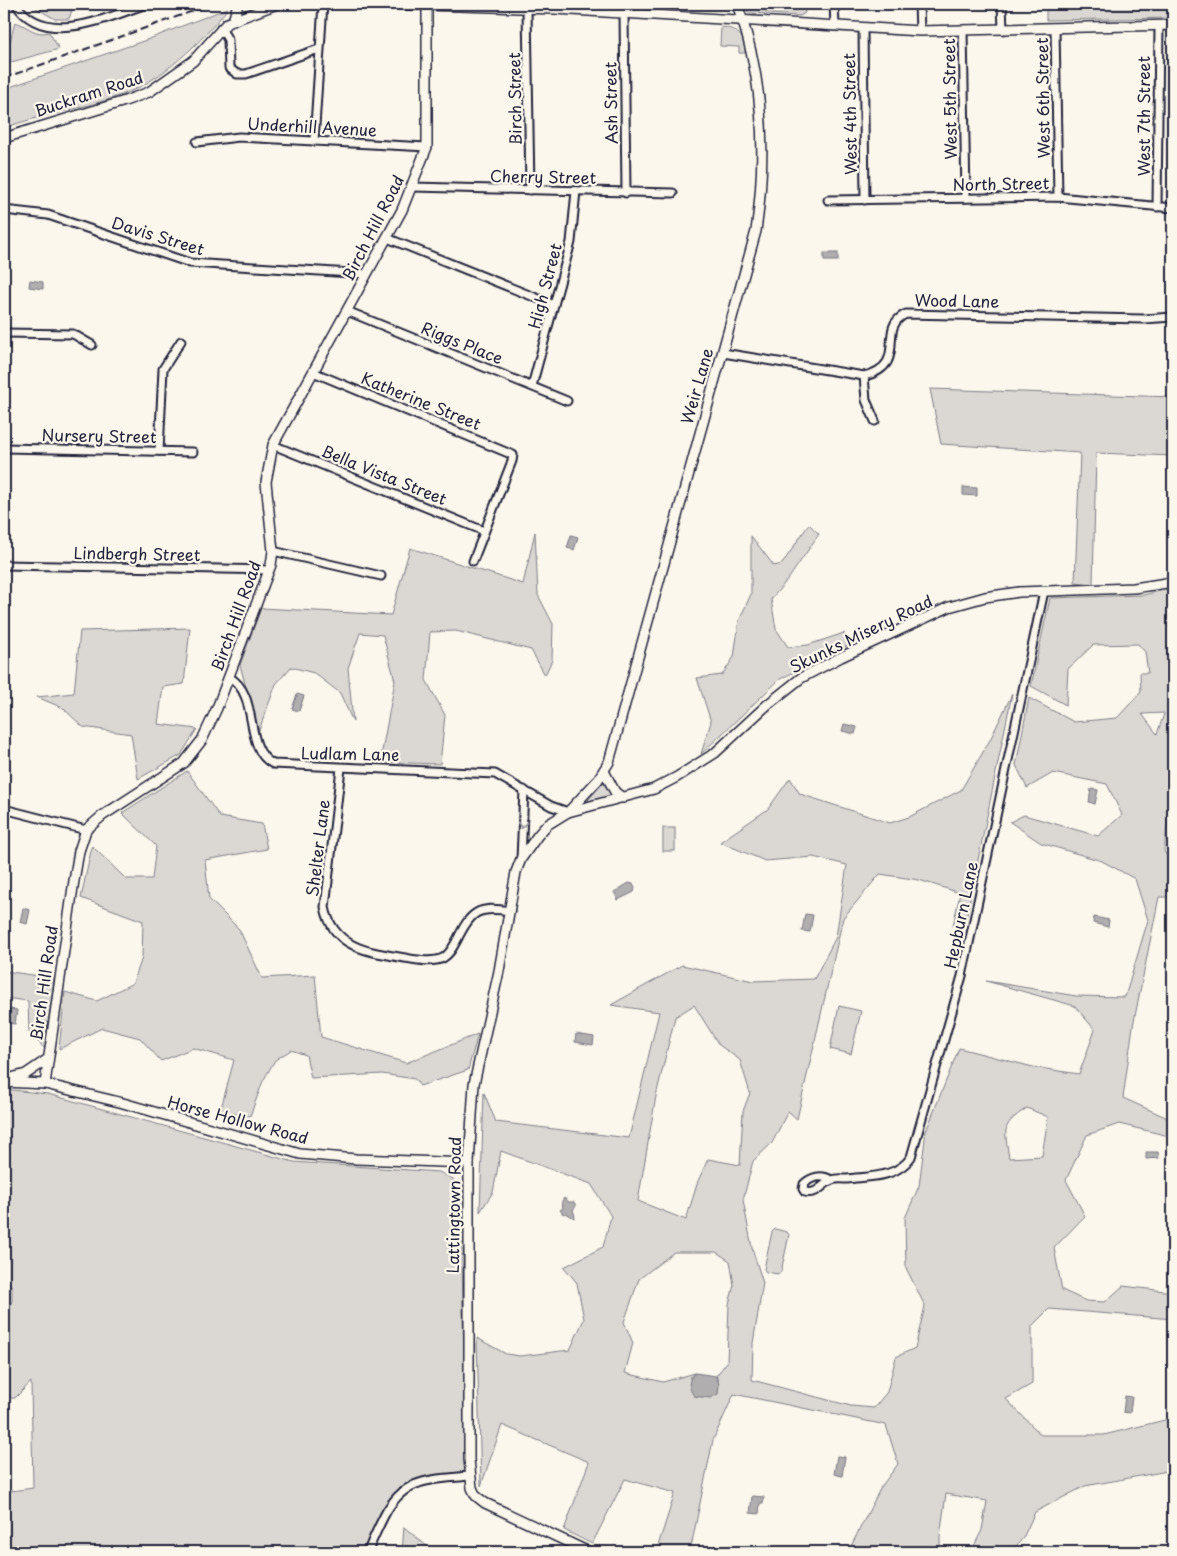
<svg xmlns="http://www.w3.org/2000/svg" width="1177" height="1556" font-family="'Playpen Sans',sans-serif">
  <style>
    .green { fill: #dbd8d3; stroke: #7e7d87; fill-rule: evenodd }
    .water { fill: #b1aeb0; stroke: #787681 }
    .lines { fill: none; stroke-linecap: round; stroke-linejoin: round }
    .street-casing { stroke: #22223b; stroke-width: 11 }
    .secondary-casing { stroke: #22223b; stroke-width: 12 }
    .street { stroke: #fbf7ec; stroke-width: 7 }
    .secondary { stroke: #fbf7ec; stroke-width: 9 }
    .rail { stroke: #22223b; stroke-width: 2; stroke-dasharray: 8 4; stroke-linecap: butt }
    .oneway { stroke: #99979c }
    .labels { text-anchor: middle; stroke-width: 4.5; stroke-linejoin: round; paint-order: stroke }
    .street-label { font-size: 16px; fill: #22223b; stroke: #fbf7ec }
  </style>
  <rect width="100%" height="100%" fill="#fbf7ec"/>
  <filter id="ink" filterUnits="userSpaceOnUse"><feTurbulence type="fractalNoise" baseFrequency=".02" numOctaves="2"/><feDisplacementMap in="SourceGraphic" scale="10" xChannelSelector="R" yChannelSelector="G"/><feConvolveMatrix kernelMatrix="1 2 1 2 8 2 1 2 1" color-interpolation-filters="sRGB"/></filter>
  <g filter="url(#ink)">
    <g class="green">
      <path d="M29 4H74L69 19H55Z"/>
      <path d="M745 4H803L805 13 800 16 751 13H748Z"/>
      <path d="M1046 4H1173V18L1046 20Z"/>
      <path d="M228 8C203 41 162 80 122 95 84 109 42 114 4 128V89L149 39Z"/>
      <path d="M15 22C29 26 34 36 49 32L59 49 4 64V44L10 42Z"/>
      <path d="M721 27C736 28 747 37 745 53H739V47L720 46Z"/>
      <path d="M930 389 1173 397V456L1096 453 1093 584 1075 582 1080 453 941 444Z"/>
      <path d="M809 524 819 534 789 578 771 599 776 629 788 647 808 645 844 633 849 645 780 679 701 754 711 722 697 678 722 675 734 657 739 621 751 594V536L774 566 782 564Z"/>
      <path d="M535 532 538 595 553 624 552 660 545 675 531 650 456 631 430 632 426 680 445 715 440 764 380 762 395 681 383 635 360 633 348 668 353 722 340 693 314 673 291 667 276 684 258 733 240 665 261 608 391 615 410 548 523 584Z"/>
      <path d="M1173 588V778L1164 851 1173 867V897H1159L1133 1026 1123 1098 1172 1120 1173 1137 1119 1124 1087 1135 1066 1180 1085 1216 1054 1248 1062 1290 1086 1301 1105 1302 1123 1286 1173 1292V1319L1049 1309 1032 1326V1384L1006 1399 1041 1435H1104L1173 1418V1470L1085 1486 1035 1512 1023 1538 1011 1552H971L982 1530 987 1501 946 1494 940 1536V1552H909L908 1549 848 1552 881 1487 898 1464 886 1425 734 1394 713 1440 690 1552H656L675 1493 625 1479 592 1544 564 1530 589 1462 502 1425 481 1486 477 1338 506 1354 520 1356 570 1350 584 1319 577 1283 564 1267 603 1247 611 1216 591 1184 501 1151 493 1192 480 1212 484 1093 496 1122 629 1138 659 1012 611 1005 682 965 753 981 814 979 836 937 847 865 813 857 765 861 720 842 768 809 790 778 800 794 890 823 909 817 961 790 990 740 1012 694 966 919 953 926 960 893 919 880 880 874 843 918 797 1119 788 1111 772 1143 753 1161 743 1200 752 1248 763 1283 753 1343 752 1380 851 1406 874 1408 887 1392 896 1357 915 1348 925 1306 906 1268 905 1218 919 1186 926 1131 959 1048 1033 1067 1079 1074 1095 1030 1075 1006 986 981 1076 996 1125 997 1148 920 1135 879 1102 861 1041 843 1010 822 1024 815 1098 836 1122 815 1107 784 1053 773 1027 788 1016 765 1029 698 1074 722 1117 718 1141 692 1140 673H1148L1145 652 1138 644 1093 645 1068 669 1066 705 1031 686 1050 598 1143 595ZM1164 713V714L1157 734 1142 714ZM694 1005 719 1045 740 1060 750 1093 743 1111 740 1165 708 1159 698 1181 686 1220 638 1201 656 1096 675 1017ZM1027 1108 1048 1117 1042 1156 1009 1158C1005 1128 1000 1126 1027 1108ZM674 1252H716L730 1261 734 1285 729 1304 727 1362 716 1376 719 1380 689 1378 695 1373 663 1382 625 1373 633 1343 624 1322 639 1279Z"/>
      <path d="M190 628 184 684 163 687 158 724 197 729 181 755 138 779 131 734 83 727 63 708 37 697 74 693 80 631Z"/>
      <path d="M187 771 220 817 262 824 267 849 205 860 209 899 239 929 262 978 315 975 321 1037 406 1063 478 1034 468 1070 420 1086 415 1079 382 1074 311 1078 306 1055 291 1050 275 1060 263 1081 250 1116 220 1112 234 1060 193 1048 161 1061 140 1038 102 1028 59 1049 65 992 97 1001 133 983 142 958 143 921 81 898 92 846 126 879H152L156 846 122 813Z"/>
      <path d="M603 783 613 796 588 801V800Z"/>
      <rect x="663" y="828" width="12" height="23"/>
      <path d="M4 971 54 978 45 1049 29 1032 28 1001 4 998Z"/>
      <path d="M839 1006 861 1011 851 1054 830 1049Z"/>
      <path d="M4 1089 48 1094 294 1162 439 1172 453 1179 461 1203 466 1475 412 1483 398 1490 390 1499 364 1552H4V1488L11 1491 33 1488 31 1382 15 1398H4V1322L12 1301V1286L4 1282Z"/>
      <path d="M775 1229 787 1232 789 1235 781 1272 778 1274 766 1272 764 1269 772 1232Z"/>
      <path d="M404 1527 434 1552H402Z"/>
    </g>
    <g class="water">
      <rect x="824" y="253" width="14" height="8"/>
      <path d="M30 280 43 282V289L29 287Z"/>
      <path d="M963 487 977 488V496L963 495Z"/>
      <path d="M571 535 578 537 574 550 567 548Z"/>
      <path d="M297 694 304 696 299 711 292 709Z"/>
      <path d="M844 724 857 727 855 734 842 731Z"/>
      <path d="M1091 789 1098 790 1095 804 1089 802Z"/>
      <path d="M629 883 633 884 635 888 634 892 618 900 614 892Z"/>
      <path d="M23 908 30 910 27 924 20 922Z"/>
      <path d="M805 914 813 915 810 932 802 931Z"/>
      <path d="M1094 917 1109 920 1108 927 1093 923Z"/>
      <path d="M9 1009 17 1010 15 1024 7 1023Z"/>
      <path d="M576 1034 594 1037 593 1045 575 1042Z"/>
      <path d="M1146 1152H1158L1159 1158 1146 1159Z"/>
      <path d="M564 1198 569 1202H574L576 1206 573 1210 575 1216 574 1218 566 1213 563 1214 560 1210 563 1208 562 1201Z"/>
      <path d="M695 1373 716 1376 719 1384 718 1394 710 1398 694 1396C688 1387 687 1381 695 1373Z"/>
      <path d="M1125 1396 1132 1397 1130 1413 1123 1412Z"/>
      <path d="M837 1456 845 1457 842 1476 834 1474Z"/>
      <path d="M752 1496 764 1497 763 1503H760L759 1514 750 1513Z"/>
    </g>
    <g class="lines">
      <defs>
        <g id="street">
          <path d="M16 4C44 48 109 17 146 4"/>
          <path d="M834 4 835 26"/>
          <path d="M919 4 920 31"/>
          <path d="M1002 4 1003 30"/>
          <path d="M527 8 530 190"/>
          <path d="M624 13 626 193"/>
          <path d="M221 28 228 40 229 68 237 74H246L319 49"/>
          <path d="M863 28 865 200"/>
          <path d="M1055 28 1058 197"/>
          <path d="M963 30 966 198"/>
          <path d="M314 141 323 4"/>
          <path d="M197 142 239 137 427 147"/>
          <path d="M412 187 673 193"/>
          <path d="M828 200 1058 197 1173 208"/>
          <path d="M1157 207 1159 26"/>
          <path d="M4 210 48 215 190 263 367 274"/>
          <path d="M387 238 554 305"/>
          <path d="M347 311 567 401"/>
          <path d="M4 333 73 334 92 345"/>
          <path d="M723 353 864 376C911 365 875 328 906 314L1144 319 1173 317"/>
          <path d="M313 372 513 455 512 461 473 561"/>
          <path d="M864 376 866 400 875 421"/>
          <path d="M532 386 571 242 576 191"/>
          <path d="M273 445 484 531"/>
          <path d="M4 448 193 452"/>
          <path d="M159 451 163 369 181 341"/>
          <path d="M273 551 381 576"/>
          <path d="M4 565 269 570"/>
          <path d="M229 677C261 695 242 748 273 764L495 774 551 806 568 812"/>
          <path d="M341 768 325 907C333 949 370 952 405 958 417 960 432 963 443 958 450 954 453 947 457 940 471 911 478 906 510 911"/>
          <path d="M4 809 86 830"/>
          <path d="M521 859 524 790"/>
          <path d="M831 1180C822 1174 811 1177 804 1184L803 1189 805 1192C818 1195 822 1184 832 1180 836 1178 843 1179 847 1179 870 1176 897 1178 911 1157L962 976 1044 591"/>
          <path d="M368 1552C372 1540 378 1528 384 1516 404 1477 430 1480 470 1476"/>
        </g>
        <g id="secondary">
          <path d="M392 4 555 9 920 31 1173 25"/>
          <path d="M233 21 238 4"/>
          <path d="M4 138 125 101 149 92 193 61 227 23 277 4"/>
          <path d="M604 771 615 792 623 798"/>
          <path d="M568 812 654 789 677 777 715 753 767 705 801 678 841 657 949 607 985 597 1019 592 1134 588 1173 582"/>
          <path d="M4 1080 26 1074 48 1059"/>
          <path d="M4 1082 45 1084 123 1103 300 1154 356 1159 469 1163"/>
          <path d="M45 1084 73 887 79 851 86 830 102 816 184 763 202 740 217 708 271 565 273 551 266 482 273 445 402 210 427 147V4"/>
          <path d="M589 1552 485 1503 476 1496 472 1488 469 1459V1163L474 1084 499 971 516 872 521 859 538 835 547 825 568 812 597 781 609 762 756 231C767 154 764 78 737 4"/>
        </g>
      </defs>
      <use href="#street" class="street-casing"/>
      <use href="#secondary" class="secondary-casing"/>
      <use href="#street" class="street"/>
      <use href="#secondary" class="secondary"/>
      <path class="rail" d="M4 78 213 4"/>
    </g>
    <defs><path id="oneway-chevron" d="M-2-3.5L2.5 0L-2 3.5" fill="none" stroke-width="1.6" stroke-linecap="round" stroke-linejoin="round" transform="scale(1.25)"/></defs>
    <use class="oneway" href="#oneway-chevron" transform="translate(522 825) rotate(92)"/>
  </g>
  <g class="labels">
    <g class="street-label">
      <text transform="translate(89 94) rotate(-18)" y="6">Buckram Road</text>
      <text transform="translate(1043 98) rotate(-91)" y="6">West 6th Street</text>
      <text transform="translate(515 99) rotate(-91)" y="6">Birch Street</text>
      <text transform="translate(950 99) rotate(-91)" y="6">West 5th Street</text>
      <text transform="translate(611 103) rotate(-91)" y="6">Ash Street</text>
      <text transform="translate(850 114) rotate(-91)" y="6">West 4th Street</text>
      <text transform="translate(1144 116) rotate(-90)" y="6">West 7th Street</text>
      <text transform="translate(312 127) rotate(3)" y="6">Underhill Avenue</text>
      <text transform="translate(543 177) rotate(1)" y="6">Cherry Street</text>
      <text transform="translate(1001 184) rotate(-1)" y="6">North Street</text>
      <text transform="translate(373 228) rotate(-63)" y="6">Birch Hill Road</text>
      <text transform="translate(158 236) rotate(17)" y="6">Davis Street</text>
      <text transform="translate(545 286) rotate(-75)" y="6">High Street</text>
      <text transform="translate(957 301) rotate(1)" y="6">Wood Lane</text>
      <text transform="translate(462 343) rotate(22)" y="6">Riggs Place</text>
      <text transform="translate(697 386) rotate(-74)" y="6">Weir Lane</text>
      <text transform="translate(421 401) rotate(22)" y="6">Katherine Street</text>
      <text transform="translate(99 436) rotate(1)" y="6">Nursery Street</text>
      <text transform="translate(384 475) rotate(22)" y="6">Bella Vista Street</text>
      <text transform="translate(137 554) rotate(1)" y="6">Lindbergh Street</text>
      <text transform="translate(236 616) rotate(-70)" y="6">Birch Hill Road</text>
      <text transform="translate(861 634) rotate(-26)" y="6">Skunks Misery Road</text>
      <text transform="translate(350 754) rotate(1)" y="6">Ludlam Lane</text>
      <text transform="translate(318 848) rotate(-83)" y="6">Shelter Lane</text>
      <text transform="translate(961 915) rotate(-78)" y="6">Hepburn Lane</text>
      <text transform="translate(44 983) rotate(-82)" y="6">Birch Hill Road</text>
      <text transform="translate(238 1120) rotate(15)" y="6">Horse Hollow Road</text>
      <text transform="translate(454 1205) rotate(-89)" y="6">Lattingtown Road</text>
    </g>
  </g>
  <rect width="1177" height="1556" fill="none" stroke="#fbf7ec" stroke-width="20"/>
  <rect x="10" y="10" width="1157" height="1536" fill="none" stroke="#22223b" stroke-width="2" filter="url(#ink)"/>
</svg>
